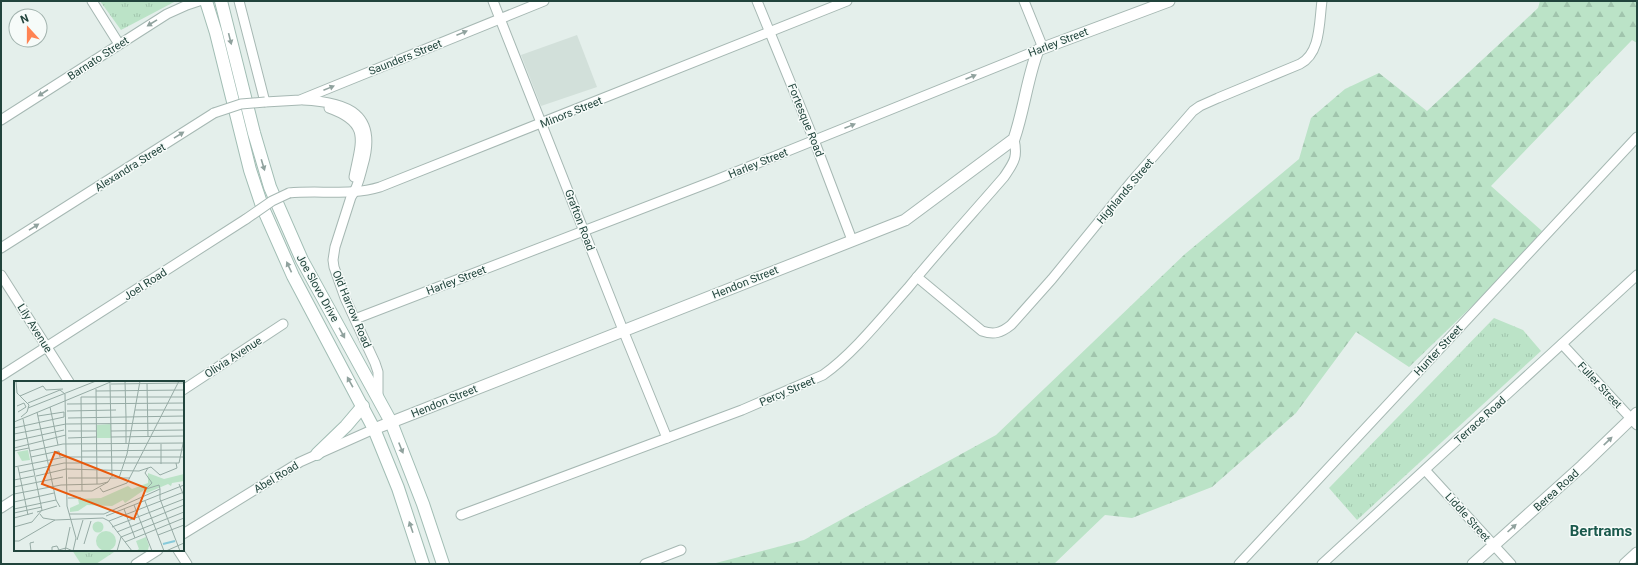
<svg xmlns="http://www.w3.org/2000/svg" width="1638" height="565" font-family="Roboto,sans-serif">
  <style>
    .built { fill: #d2e0da }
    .grass { fill: url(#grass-tufts) }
    .forest { fill: url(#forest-firs) }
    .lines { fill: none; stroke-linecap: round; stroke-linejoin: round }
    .minor-casing { stroke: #a6b8b3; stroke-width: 11 }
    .tertiary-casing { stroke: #a6b8b3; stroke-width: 13 }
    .secondary-casing { stroke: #a1bdb4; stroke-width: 14 }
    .minor { stroke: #fff; stroke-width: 9 }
    .tertiary { stroke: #fff; stroke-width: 11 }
    .secondary { stroke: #fff; stroke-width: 12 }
    .minor-bridge-casing { stroke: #a6b8b3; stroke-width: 11; stroke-linecap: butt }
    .minor-bridge { stroke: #fff; stroke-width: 9 }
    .oneway { fill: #90a29e }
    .labels { text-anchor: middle; stroke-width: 3; stroke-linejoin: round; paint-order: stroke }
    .street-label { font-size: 11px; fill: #21443c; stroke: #f6fbf9 }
    .district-label { font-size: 15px; font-weight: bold; fill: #1a594c; stroke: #f6fbf9 }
    .inset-river { fill: none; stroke: #87cada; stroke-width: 2 }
    .inset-road { fill: none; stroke: #96aba5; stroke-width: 1 }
    .view { fill: #e8590c; fill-opacity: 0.15; stroke: #e8590c; stroke-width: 2 }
    .inset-edge { fill: none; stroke: #21443c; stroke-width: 2 }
  </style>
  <defs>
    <pattern id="grass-tufts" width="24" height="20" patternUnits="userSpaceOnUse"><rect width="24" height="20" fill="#bbe3c7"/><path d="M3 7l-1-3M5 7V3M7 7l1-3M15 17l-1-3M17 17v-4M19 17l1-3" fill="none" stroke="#a0c4ac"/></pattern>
    <pattern id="forest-firs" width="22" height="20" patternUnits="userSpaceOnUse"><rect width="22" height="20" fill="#bbe3c7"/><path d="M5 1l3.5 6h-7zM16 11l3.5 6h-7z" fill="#a0c4ac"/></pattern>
  </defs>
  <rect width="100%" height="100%" fill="#e4efeb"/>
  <path class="built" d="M577 35 597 87 541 106 521 55Z"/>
  <g class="grass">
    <path d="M100 1H176L121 30Z"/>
    <path d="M1494 318 1523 330 1541 351 1357 520 1329 488Z"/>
    <path d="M72 550H117L96 564H81Z"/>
  </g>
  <path class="forest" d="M1540 1H1637V43L1632 40 1491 186 1542 231 1497 282 1409 367 1356 332 1296 413 1212 487 1132 518 1105 515 1054 564H712L804 540 996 435 1185 254 1299 159 1311 118 1345 89 1379 73 1427 111 1538 8Z"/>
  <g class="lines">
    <defs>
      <g id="minor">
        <path d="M92 1 119 44"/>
        <path d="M239 1 265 102 300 100 544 1"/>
        <path d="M493 1 623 330 667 438"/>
        <path d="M757 1 814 140 852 240"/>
        <path d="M1024 1 1043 48"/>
        <path d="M303 100C348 102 378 114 363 165 360 176 358 188 351 197L335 247 333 260 334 267 345 298 375 363 378 372V397"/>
        <path d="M329 108C371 123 361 141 354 177"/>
        <path d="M1 120 167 14 187 5 199 1"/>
        <path d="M289 193C319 190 351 196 380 187L847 1"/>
        <path d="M1 248 214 113"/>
        <path d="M1 275 69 382"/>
        <path d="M917 277 982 331C994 335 1001 333 1011 325L1052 279 1132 181 1193 111 1200 106 1218 98 1300 64C1321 53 1319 22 1322 1"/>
        <path d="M355 319 716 180 1038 50"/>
        <path d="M1562 344 1637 425"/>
        <path d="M1 376 246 219"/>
        <path d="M183 390 283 324"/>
        <path d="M1425 470 1511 564"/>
        <path d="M1 508 15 499"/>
        <path d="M461 515 742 410 823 375C853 354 883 316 908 288 939 250 972 214 1004 177 1014 162 1018 158 1014 139"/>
        <path d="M183 534 300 462 374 429"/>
        <path d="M178 550 187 564"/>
        <path d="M136 564 158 550"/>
        <path d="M645 564 681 550"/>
        <path d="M1239 564 1637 137"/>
        <path d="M1322 564 1637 275"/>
      </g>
      <g id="tertiary">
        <path d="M374 429 905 220 1014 139C1024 110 1027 79 1038 50L1169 1"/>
        <path d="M1473 564 1582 466 1637 413"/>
        <path d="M1625 564 1637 553"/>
      </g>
      <g id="secondary">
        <path d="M206 1 216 33 250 170 262 206 293 276 374 429 398 488 423 564"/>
        <path d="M221 1 254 133 270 187 302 260 391 422 423 504 443 564"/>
        <path d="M317 454 346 426 363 406"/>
      </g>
    </defs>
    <use href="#minor" class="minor-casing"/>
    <use href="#tertiary" class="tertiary-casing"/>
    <use href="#secondary" class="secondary-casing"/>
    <use href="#minor" class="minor"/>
    <use href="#tertiary" class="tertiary"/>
    <use href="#secondary" class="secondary"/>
    <defs>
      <g id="minor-bridge">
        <path d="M214 113 241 104 265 102"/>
        <path d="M246 219 272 201 289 193"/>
      </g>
    </defs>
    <use href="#minor-bridge" class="minor-bridge-casing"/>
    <use href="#minor-bridge" class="minor-bridge"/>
  </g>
  <defs><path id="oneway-solid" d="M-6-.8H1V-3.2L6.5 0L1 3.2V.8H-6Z"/></defs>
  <g class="oneway">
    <use href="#oneway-solid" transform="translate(152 23) rotate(148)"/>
    <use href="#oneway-solid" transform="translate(462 33) rotate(-22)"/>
    <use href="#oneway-solid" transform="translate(230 39) rotate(76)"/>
    <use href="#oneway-solid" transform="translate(971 77) rotate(-23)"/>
    <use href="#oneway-solid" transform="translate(329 88) rotate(-22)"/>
    <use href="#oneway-solid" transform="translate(43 93) rotate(147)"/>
    <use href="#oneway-solid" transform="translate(850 126) rotate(-22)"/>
    <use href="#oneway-solid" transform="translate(179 135) rotate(-32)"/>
    <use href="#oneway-solid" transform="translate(263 165) rotate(73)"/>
    <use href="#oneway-solid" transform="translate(34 227) rotate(-32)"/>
    <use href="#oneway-solid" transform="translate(289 267) rotate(-115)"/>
    <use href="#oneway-solid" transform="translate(342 333) rotate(61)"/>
    <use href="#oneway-solid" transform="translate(350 382) rotate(-119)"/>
    <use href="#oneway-solid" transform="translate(1608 441) rotate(-44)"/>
    <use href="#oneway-solid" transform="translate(401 448) rotate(68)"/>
    <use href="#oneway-solid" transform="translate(411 527) rotate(-109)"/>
    <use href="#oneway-solid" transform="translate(1512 528) rotate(-42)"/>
  </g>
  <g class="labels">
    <g class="street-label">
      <text transform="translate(1058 42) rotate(-21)" y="4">Harley Street</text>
      <text transform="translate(405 57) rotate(-22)" y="4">Saunders Street</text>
      <text transform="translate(98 58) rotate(-33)" y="4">Barnato Street</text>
      <text transform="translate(571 112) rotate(-22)" y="4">Minors Street</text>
      <text transform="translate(806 120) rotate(68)" y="4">Fortesque Road</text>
      <text transform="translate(758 163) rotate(-22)" y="4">Harley Street</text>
      <text transform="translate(130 167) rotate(-32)" y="4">Alexandra Street</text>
      <text transform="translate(1125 191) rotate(-50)" y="4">Highlands Street</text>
      <text transform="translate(580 220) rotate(69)" y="4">Grafton Road</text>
      <text transform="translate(456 280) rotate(-21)" y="4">Harley Street</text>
      <text transform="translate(745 282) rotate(-22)" y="4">Hendon Street</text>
      <text transform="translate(145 284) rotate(-33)" y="4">Joel Road</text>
      <text transform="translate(318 288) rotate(61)" y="4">Joe Slovo Drive</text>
      <text transform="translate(352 309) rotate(67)" y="4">Old Harrow Road</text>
      <text transform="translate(35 328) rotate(58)" y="4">Lily Avenue</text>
      <text transform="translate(1438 350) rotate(-47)" y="4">Hunter Street</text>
      <text transform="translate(233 357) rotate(-33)" y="4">Olivia Avenue</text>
      <text transform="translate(1600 385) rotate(47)" y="4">Fuller Street</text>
      <text transform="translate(787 391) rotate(-23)" y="4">Percy Street</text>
      <text transform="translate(444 401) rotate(-22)" y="4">Hendon Street</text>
      <text transform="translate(1480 420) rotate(-42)" y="4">Terrace Road</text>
      <text transform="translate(276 477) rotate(-31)" y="4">Abel Road</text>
      <text transform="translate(1556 490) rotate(-42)" y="4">Berea Road</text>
      <text transform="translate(1468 517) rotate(48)" y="4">Liddle Street</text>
    </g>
    <g class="district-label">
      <text x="1601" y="536">Bertrams</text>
    </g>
  </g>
  <g transform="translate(14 381)">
    <rect width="170" height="170" fill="#e4efeb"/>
    <path d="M14 69 16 79 8 80 3 71Z" fill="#bbe3c7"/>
    <path d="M134 92 150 98 170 93V100L158 102 157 105 154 103 133 112 130 109 111 122 109 119 98 125 73 124 64 130 56 131V127L65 123 64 118 87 117 114 105 118 108 134 102Z" fill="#bbe3c7"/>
    <path d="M97 43V57H83V44ZM78.5 146a5.5 5.5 0 1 1 11 0a5.5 5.5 0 1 1-11 0ZM82 160a10 10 0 1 1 20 0a10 10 0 1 1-20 0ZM132 156 135 165 134 169 122 170 125 168 122 160Z" fill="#bbe3c7"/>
    <path class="inset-river" d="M149 163 161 160"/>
    <path class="inset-road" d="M2 0 3 12 15 24 13 31 7 36M96 2 98 96M133 2 134 56M97 3 170 2M82 8 83 103M82 10 170 9M6 15 29 5 32 9 49 8M67 16H170M67 16 68 110M14 22 46 9 51 13 53 125 62 157 59 170M53 23 170 22M3 25 10 22 12 26 4 31M36 26 44 64M14 27 82 0M121 29H170M53 30 102 29M23 31 42 119 46 126M54 37 112 36 111 0M0 41 99 0M52 43 170 42M112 43V63M112 43V36L170 35M0 47 50 36V31L24 35M54 50H82M97 50 170 49M0 53 52 43M97 56 170 55M54 57 82 56M0 60 50 49M147 63V83M0 67 52 54M0 70 15 67M16 70 49 63 170 62M68 70 169 69M17 76 45 70 46 76M0 86 51 76H170M4 86 14 134M134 87 131 92 138 102 132 108 145 104 146 108M5 92 50 82H165L170 58M22 95 52 88 125 90 137 86 146 94 163 87 162 82M54 97H116M105 97 113 73 126 0M0 99 20 95M165 103 170 115M0 106 49 96M86 107 89 111 113 102 165 0M146 108V118L166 170M55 110H78L94 101M0 113 47 104 86 103 94 101 97 96M54 117H67M131 120 150 170M0 121 40 112M120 124 138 170M0 128 42 119M110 128 121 157M23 131 43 125M0 132 28 126M26 133 29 137 41 139M55 133H90M90 133 146 108M92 135 170 104M0 137 19 132M95 140 170 111M0 146 18 141 28 129 9 38M98 146 170 118M103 151 170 124M144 154 170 144M63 159 69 139M0 160H5L41 139 89 137 95 140 118 170M111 161 170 137M70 163 77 140M17 170 16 162 20 161M38 170V166L43 165 45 169M41 170 52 167 59 170M51 170 56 146M103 170 107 156 170 131M152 170 170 162"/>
    <path class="view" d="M41 71 132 107 120 138 28 103Z"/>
    <rect width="170" height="170" class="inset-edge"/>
  </g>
  <rect width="1638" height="565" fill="none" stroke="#21443c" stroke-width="4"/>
  <g transform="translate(28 28) rotate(339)"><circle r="19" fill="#f6fbf9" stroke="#a1b2ad"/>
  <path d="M0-3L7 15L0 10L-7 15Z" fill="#ff8353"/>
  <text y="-6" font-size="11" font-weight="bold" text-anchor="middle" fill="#21443c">N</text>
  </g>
</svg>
